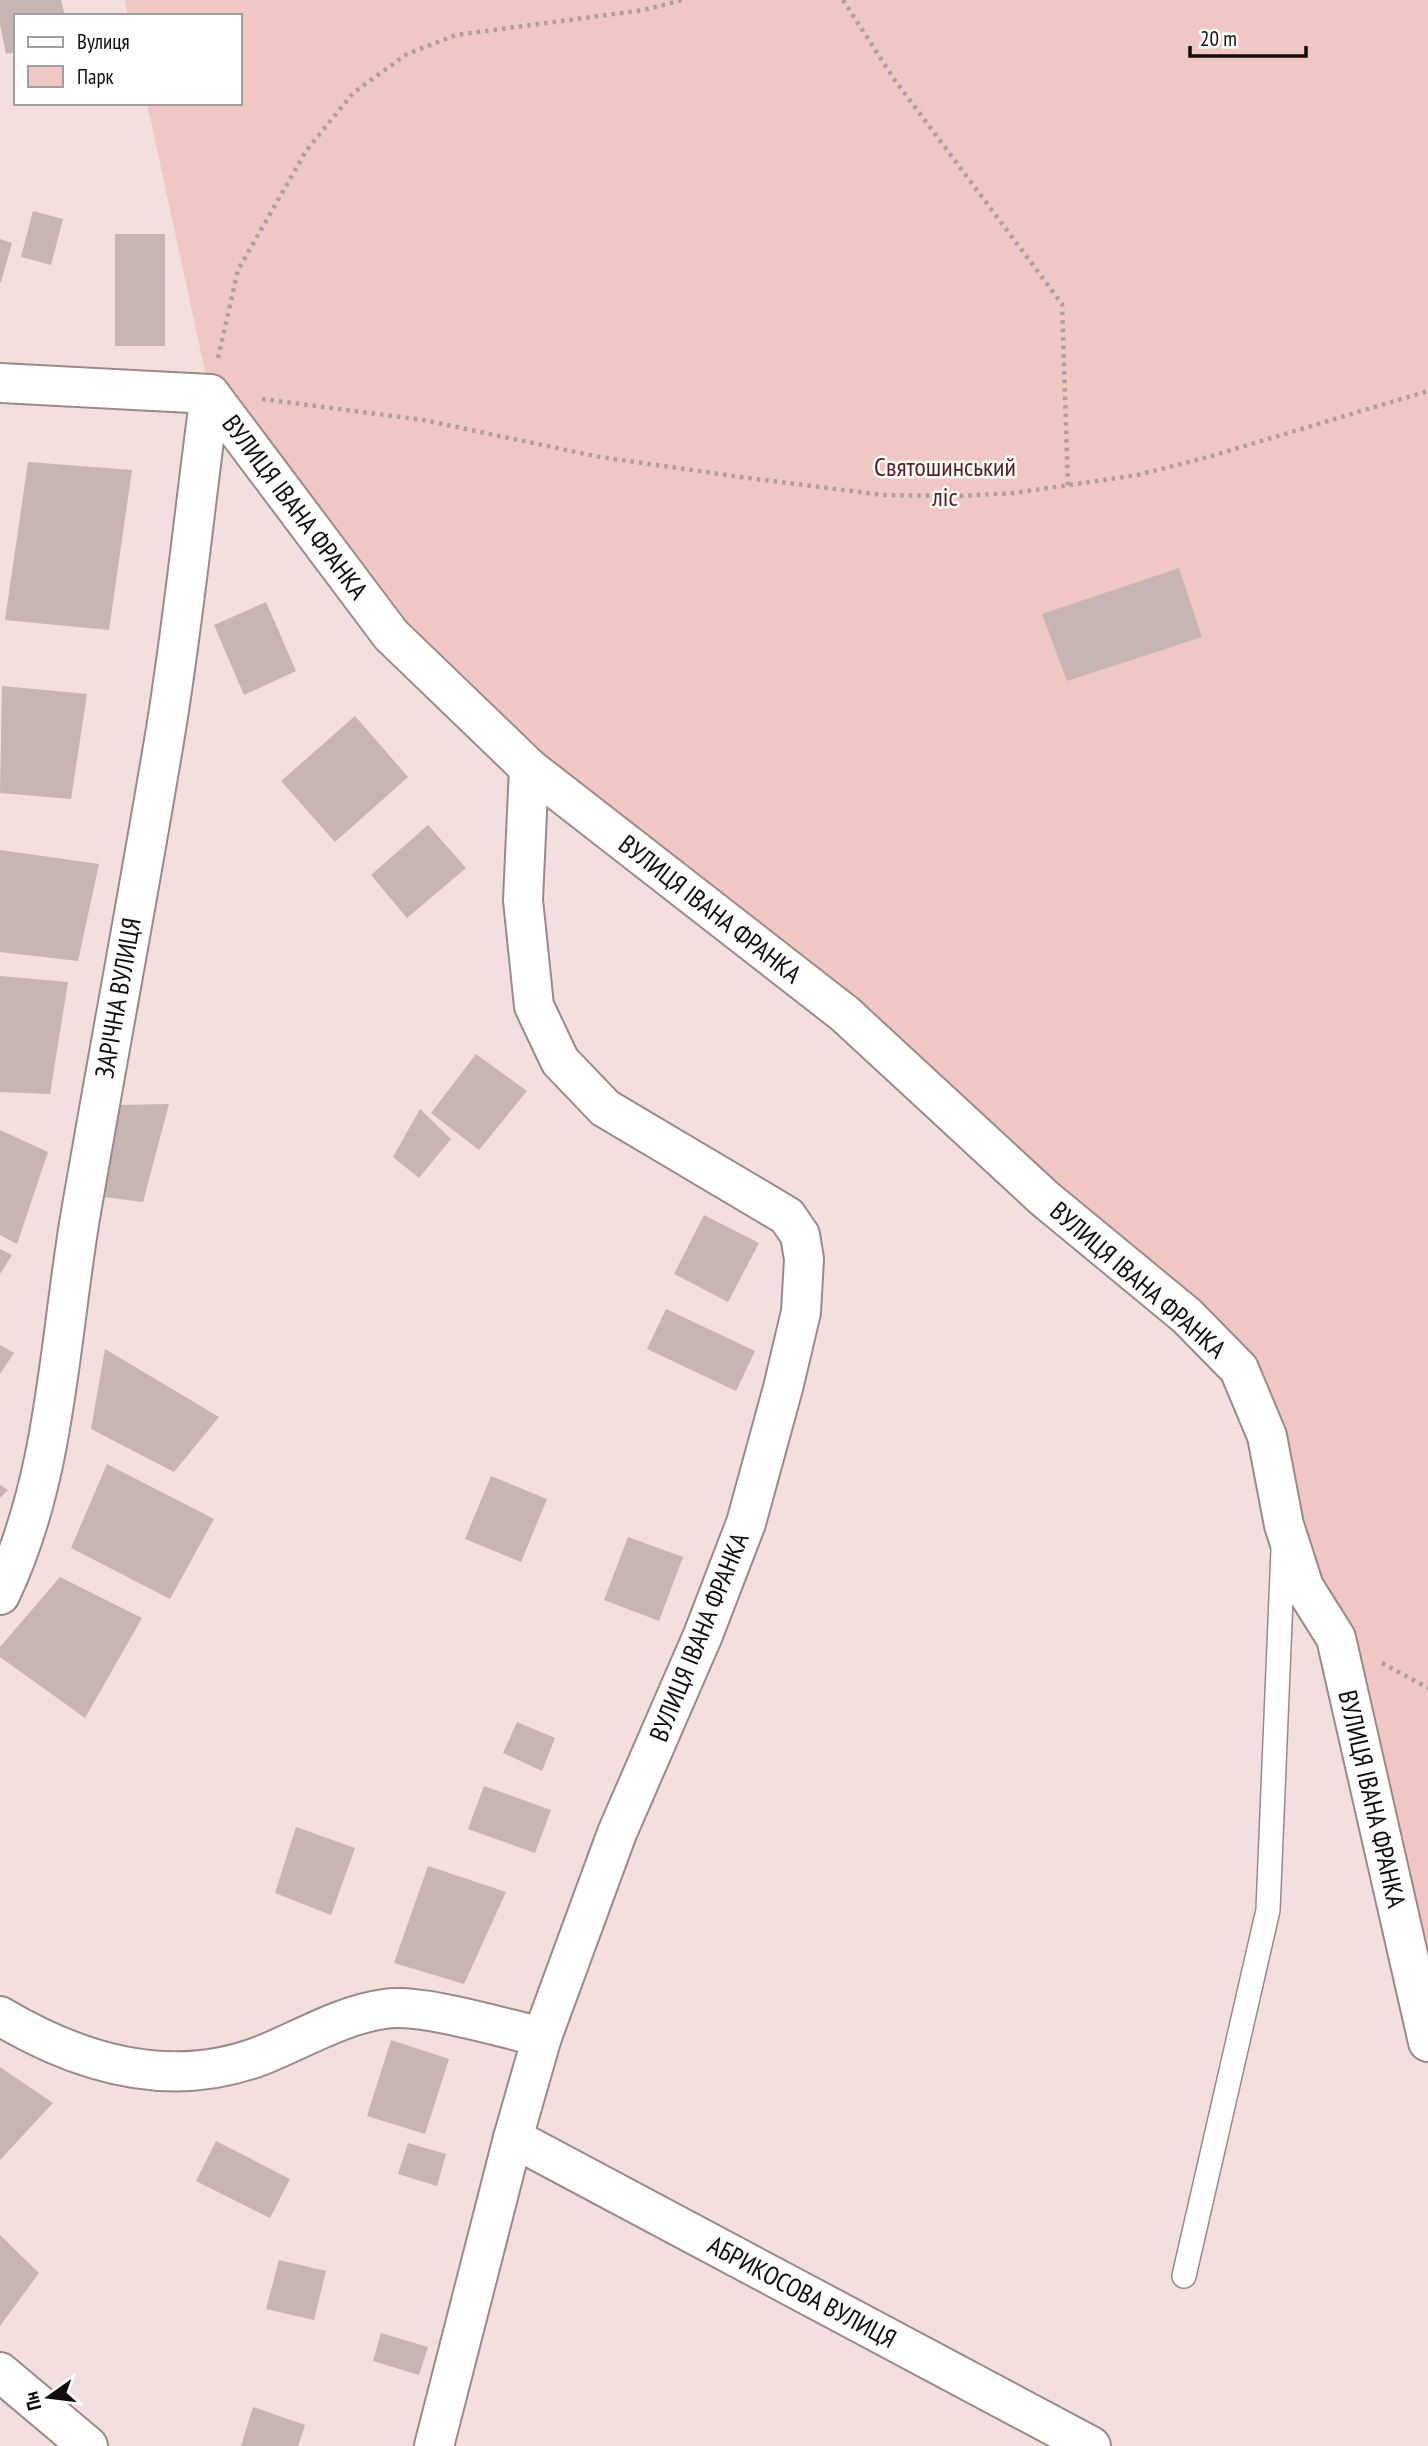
<svg xmlns="http://www.w3.org/2000/svg" width="1428" height="2446" font-family="'PT Sans Narrow',sans-serif">
  <style>
    .green { fill: #f1c7c3 }
    .building { fill: #c6b5b3 }
    .lines { fill: none; stroke-linecap: round; stroke-linejoin: round }
    .service-casing { stroke: #9b8a89; stroke-width: 26 }
    .minor-casing { stroke: #9b8a89; stroke-width: 42 }
    .path { stroke: #ae9f9e; stroke-width: 4.5; stroke-dasharray: 3.5 5; stroke-linecap: butt }
    .service { stroke: #fff; stroke-width: 23 }
    .minor { stroke: #fff; stroke-width: 38 }
    .labels { text-anchor: middle; stroke-width: 5; stroke-linejoin: round; paint-order: stroke }
    .park-label { font-size: 26px; fill: #5e1b1b; stroke: #fff }
    .street-label { font-size: 26px; fill: #120d0c; stroke: #fff }
  </style>
  <rect width="100%" height="100%" fill="#f2dfde"/>
  <path class="green" d="M125 0H1428V2042L1336 1638 1239 1369 529 768 210 394 147 103H240V16H128Z"/>
  <g class="building">
    <path d="M0 0H61L65 16H16V52L6 54 0 24Z"/>
    <path d="M33 211 63 219 51 265 21 257Z"/>
    <rect x="115" y="234" width="50" height="112"/>
    <path d="M0 239 12 243 1 282H0Z"/>
    <path d="M28 462 132 470 109 630 5 620Z"/>
    <path d="M1179 568 1202 637 1067 681 1042 614Z"/>
    <path d="M266 602 296 671 244 695 214 625Z"/>
    <path d="M2 686 87 694 71 799 0 793Z"/>
    <path d="M355 716 408 777 335 842 281 781Z"/>
    <path d="M428 825 466 868 407 918 371 875Z"/>
    <path d="M0 850 99 864 78 961 0 952Z"/>
    <path d="M0 976 68 982 50 1094 0 1092Z"/>
    <path d="M476 1054 527 1091 479 1150 431 1113Z"/>
    <path d="M169 1104 143 1202 104 1197 117 1105Z"/>
    <path d="M420 1109 451 1139 419 1178 393 1157Z"/>
    <path d="M0 1130 48 1152 17 1244 0 1235Z"/>
    <path d="M704 1215 759 1243 728 1302 674 1274Z"/>
    <path d="M0 1249 12 1255 0 1274Z"/>
    <path d="M666 1309 755 1351 736 1391 647 1349Z"/>
    <path d="M0 1345 14 1353 0 1374Z"/>
    <path d="M105 1349 219 1417 174 1472 91 1429Z"/>
    <path d="M107 1464 214 1519 170 1599 71 1548Z"/>
    <path d="M491 1476 547 1499 521 1562 465 1539Z"/>
    <path d="M0 1485 8 1490 0 1498Z"/>
    <path d="M628 1537 683 1557 659 1621 604 1600Z"/>
    <path d="M60 1577 142 1618 85 1718 0 1657V1647Z"/>
    <path d="M517 1722 555 1738 542 1771 503 1753Z"/>
    <path d="M484 1786 551 1810 535 1853 468 1829Z"/>
    <path d="M296 1827 355 1848 331 1915 275 1893Z"/>
    <path d="M428 1866 506 1892 464 1984 394 1963Z"/>
    <path d="M391 2040 449 2059 425 2134 367 2116Z"/>
    <path d="M0 2067 53 2103 0 2160Z"/>
    <path d="M216 2141 290 2179 270 2218 196 2181Z"/>
    <path d="M408 2143 446 2154 437 2186 398 2174Z"/>
    <path d="M0 2235 39 2273 0 2326Z"/>
    <path d="M279 2260 326 2271 314 2320 266 2309Z"/>
    <path d="M381 2333 428 2347 419 2375 373 2361Z"/>
    <path d="M253 2407 305 2425 298 2446H241Z"/>
  </g>
  <g class="lines">
    <defs>
      <path id="service" d="M1184 2276 1268 1910 1283 1550"/>
      <g id="minor">
        <path d="M0 383 210 394 391 635 529 768 845 1014 1044 1198 1187 1316 1239 1369 1267 1436 1284 1525 1304 1587 1336 1638 1428 2042"/>
        <path d="M0 1595C56 1479 59 1344 80 1218 108 1055 139 892 166 729 184 618 195 505 210 394"/>
        <path d="M0 2016C82 2065 173 2091 265 2054 304 2038 342 2015 384 2009 422 2003 502 2028 542 2037"/>
        <path d="M513 2138 1091 2446"/>
        <path d="M0 2372 88 2446"/>
        <path d="M434 2446 513 2138 542 2037 617 1833 703 1635 746 1523 783 1388 801 1312 804 1259 800 1235 787 1216 605 1108 560 1061 534 1006 523 900 529 768"/>
      </g>
    </defs>
    <use href="#service" class="service-casing"/>
    <use href="#minor" class="minor-casing"/>
    <g class="path">
      <path d="M843 0 894 79 1062 304 1068 486"/>
      <path d="M218 358 238 270 306 151 353 93 407 54 456 35 644 10 682 0"/>
      <path d="M262 399 423 420 600 457 741 477 883 495 959 496 1014 493 1138 475 1208 457 1428 391"/>
      <path d="M1382 1663 1428 1688"/>
    </g>
    <use href="#service" class="service"/>
    <use href="#minor" class="minor"/>
  </g>
  <g class="labels">
    <g class="park-label">
      <text x="945" y="476">Святошинський<tspan x="945" dy="30">ліс</tspan></text>
    </g>
    <g class="street-label">
      <text transform="translate(295 507) rotate(53)" y="9">ВУЛИЦЯ ІВАНА ФРАНКА</text>
      <text transform="translate(710 909) rotate(38)" y="9">ВУЛИЦЯ ІВАНА ФРАНКА</text>
      <text transform="translate(118 998) rotate(-80)" y="9">ЗАРІЧНА ВУЛИЦЯ</text>
      <text transform="translate(1138 1280) rotate(41)" y="9">ВУЛИЦЯ ІВАНА ФРАНКА</text>
      <text transform="translate(699 1637) rotate(-68)" y="9">ВУЛИЦЯ ІВАНА ФРАНКА</text>
      <text transform="translate(1372 1799) rotate(77)" y="9">ВУЛИЦЯ ІВАНА ФРАНКА</text>
      <text transform="translate(802 2292) rotate(28)" y="9">АБРИКОСОВА ВУЛИЦЯ</text>
    </g>
  </g>
  <rect x="14" y="14" width="228" height="91" fill="#ffffff" stroke="#a09e9e" stroke-width="2"/>
  <rect x="28" y="37" width="35" height="10" fill="#ffffff" stroke="#a09e9e" stroke-width="2"/>
  <text x="77" y="49" font-size="21" fill="#120d0c">Вулиця</text>
  <rect x="28" y="66" width="35" height="21" fill="#f1c7c3" stroke="#a09e9e" stroke-width="2"/>
  <text x="77" y="84" font-size="21" fill="#120d0c">Парк</text>
  <g transform="translate(49 2397) rotate(256)" stroke="#ffffff" stroke-width="5" paint-order="stroke">
  <path d="M0-5L12 26L0 18L-12 26Z" fill="#120d0c"/>
  <text y="-10" font-size="19" font-weight="bold" text-anchor="middle" fill="#120d0c">Пн</text>
  </g>
  <path d="M1190 46v10h116v-10" fill="none" stroke="#120d0c" stroke-width="3.5"/>
  <text x="1200" y="46" font-size="21" fill="#120d0c" stroke="#ffffff" stroke-width="5" paint-order="stroke">20 m</text>
</svg>
